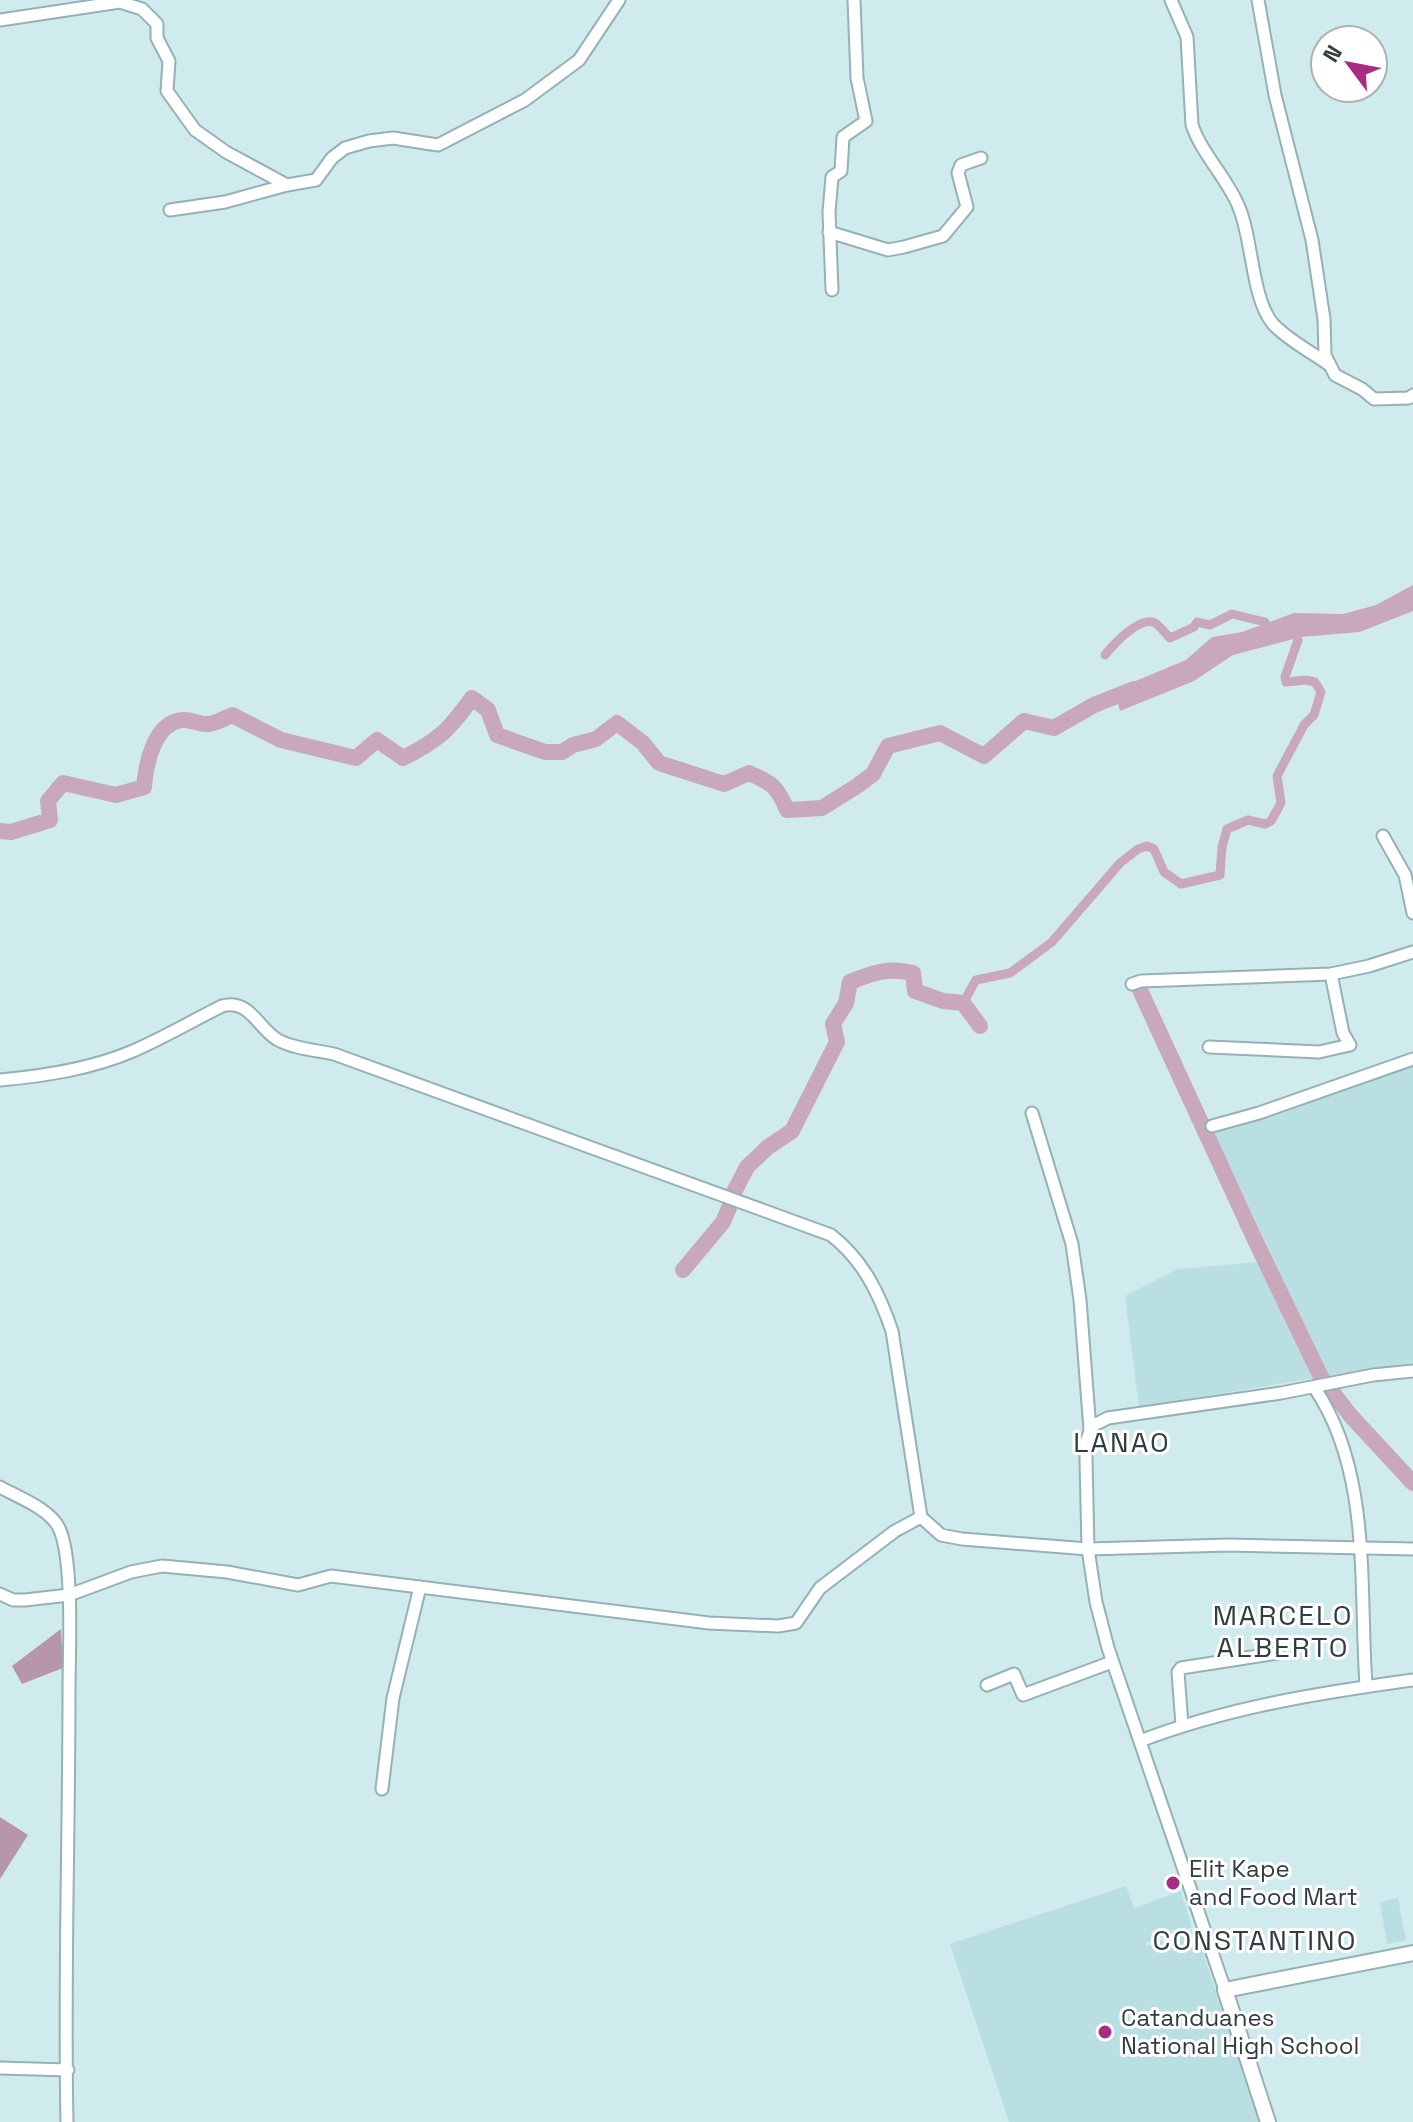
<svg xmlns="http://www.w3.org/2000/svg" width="1413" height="2122" font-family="'Space Grotesk',sans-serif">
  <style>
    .built { fill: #badfe3 }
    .forest { fill: #b896a9 }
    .water { fill: #caa8bc }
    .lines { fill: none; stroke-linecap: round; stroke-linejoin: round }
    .canal { stroke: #caa8bc; stroke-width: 9 }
    .river { stroke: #caa8bc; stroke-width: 16 }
    .minor-casing { stroke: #96b1b4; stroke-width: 15 }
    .major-casing { stroke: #96b1b4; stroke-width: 18 }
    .minor { stroke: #fff; stroke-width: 11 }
    .major { stroke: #fff; stroke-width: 14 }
    .poi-dot { fill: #a82d82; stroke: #fff; stroke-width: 3 }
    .labels { text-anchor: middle; stroke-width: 6; stroke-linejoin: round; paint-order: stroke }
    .poi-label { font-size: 24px; fill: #323d3f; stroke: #fff; text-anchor: start }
    .quarter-label { font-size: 28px; letter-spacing: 2px; fill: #323d3f; stroke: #fff }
  </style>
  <rect width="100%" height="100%" fill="#cfebee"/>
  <g class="built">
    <path d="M1413 1063V1363L1328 1376 1212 1128Z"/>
    <path d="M1260 1262 1314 1378 1139 1407 1125 1296 1178 1269Z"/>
    <path d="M1126 1886 1134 1908 1181 1891 1192 1927 1145 1943 1146 1946 1195 1929 1260 2122H1009L950 1944Z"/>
    <path d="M1398 1898 1406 1940 1387 1944 1380 1902Z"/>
  </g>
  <g class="forest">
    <path d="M61 1629 63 1668 22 1684 12 1666Z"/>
    <path d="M0 1817 28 1835 0 1879Z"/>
  </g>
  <path class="water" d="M1413 585V611L1360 632 1301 637 1233 655 1194 681 1120 711 1114 690 1186 660 1212 637 1242 632 1294 613 1343 614 1376 605Z"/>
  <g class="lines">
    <g class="canal">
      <path d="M1105 655C1113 645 1140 615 1155 623 1160 626 1166 634 1170 638L1194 627 1197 622 1210 625 1232 614 1265 622"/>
      <path d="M963 1003 976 980 1010 973 1052 942 1120 863 1138 849 1147 846 1154 849 1164 872 1181 884 1220 875 1222 847 1227 829 1248 820 1265 824 1271 821 1281 803 1277 776 1304 725 1314 715 1321 692 1315 682 1306 680 1286 682 1285 677 1298 640"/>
    </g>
    <g class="river">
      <path d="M0 831 11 832 50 820 48 801 63 783 116 795 144 787C146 764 154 722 183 720 191 719 199 725 208 724 215 724 225 718 232 715L281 740 356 758 377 740 403 758C439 740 449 730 472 698L488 710 497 735 545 752H562L573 745 596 739 617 723 643 743 659 763 724 784 749 773C772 783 777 786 787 810L822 808 857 786 873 774 888 746 940 733 984 756 1024 721 1054 728 1094 705 1134 689"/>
      <path d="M1140 990 1256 1242 1321 1377 1350 1415 1413 1483"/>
      <path d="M734 1192 747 1167 768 1147 792 1131 837 1042 833 1024 846 1003 850 982C872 973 889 967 913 973L915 991 943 1001 963 1003 980 1026"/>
      <path d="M683 1270 723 1222 731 1203"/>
    </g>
    <defs>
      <g id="minor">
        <path d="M1171 0 1187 37 1192 125C1202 154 1226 177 1238 205 1253 238 1251 298 1273 324 1288 340 1311 352 1328 364"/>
        <path d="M1258 0 1275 95 1312 240 1324 319 1325 355 1335 375 1362 389 1374 399 1409 398 1413 395"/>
        <path d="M0 20 120 2 142 9 157 24V38L169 61 167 91 195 130 226 152 287 185 316 180 332 158 345 148 369 141 393 138 438 145 525 100 579 60 619 0"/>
        <path d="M170 210 225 202 287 185"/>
        <path d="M829 232 888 250 904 247 943 236 967 207 958 173 961 165 981 158"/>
        <path d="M832 290 829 212 832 177 841 171 843 137 866 121 857 78 854 0"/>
        <path d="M1383 836 1405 875 1413 913"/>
        <path d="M1132 984 1141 981 1331 974 1369 966 1413 952"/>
        <path d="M1209 1047 1319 1052 1350 1045 1343 1033 1331 974"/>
        <path d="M0 1080C45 1076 91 1069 133 1051 163 1038 192 1021 222 1006 250 998 258 1029 278 1040 295 1049 316 1050 334 1054L831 1235C863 1260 879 1293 892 1331L921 1517 941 1535 962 1539 1088 1549 1229 1545 1413 1549"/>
        <path d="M1032 1113 1072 1244 1080 1300 1090 1430"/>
        <path d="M1212 1126 1259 1113 1413 1059"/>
        <path d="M1314 1387C1372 1472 1359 1587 1366 1685"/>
        <path d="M0 1487C18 1497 50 1509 59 1528 74 1560 69 1653 69 1691 69 1835 64 1979 67 2122"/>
        <path d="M0 1594 13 1600H25L69 1595 131 1572 162 1566 227 1572 298 1585 331 1576 709 1623 778 1626 796 1623 820 1588 895 1531 921 1517"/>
        <path d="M987 1685 1014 1674 1023 1695 1112 1662"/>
        <path d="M1182 1725 1178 1672 1181 1668 1278 1653"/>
        <path d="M1140 1741C1229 1707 1319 1693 1413 1680"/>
        <path d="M382 1789 393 1698 420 1587"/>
        <path d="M1225 1990 1108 1648 1096 1602 1088 1549 1086 1459V1442L1092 1426 1108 1418 1281 1393 1373 1375 1413 1371"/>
        <path d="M0 2068 68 2070"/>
      </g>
      <path id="major" d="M1268 2122 1225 1990 1413 1953"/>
    </defs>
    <use href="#minor" class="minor-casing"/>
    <use href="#major" class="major-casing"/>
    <use href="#minor" class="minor"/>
    <use href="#major" class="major"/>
  </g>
  <g class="poi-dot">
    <circle cx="1173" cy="1883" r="8"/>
    <circle cx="1105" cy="2032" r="8"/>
  </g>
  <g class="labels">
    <g class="poi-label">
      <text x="1189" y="1877">Elit Kape<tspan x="1189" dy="28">and Food Mart</tspan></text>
      <text x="1121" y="2026">Catanduanes<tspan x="1121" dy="28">National High School</tspan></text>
    </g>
    <g class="quarter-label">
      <text x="1122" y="1452">LANAO</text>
      <text x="1283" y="1625">MARCELO<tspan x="1283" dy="32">ALBERTO</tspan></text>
      <text x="1255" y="1950">CONSTANTINO</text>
    </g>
  </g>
  <g transform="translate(1349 64) rotate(302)"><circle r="38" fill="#ffffff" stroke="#adb1b2" stroke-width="2"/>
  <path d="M0-6L14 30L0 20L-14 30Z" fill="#a82d82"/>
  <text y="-12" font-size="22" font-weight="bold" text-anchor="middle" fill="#323d3f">N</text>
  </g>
</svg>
